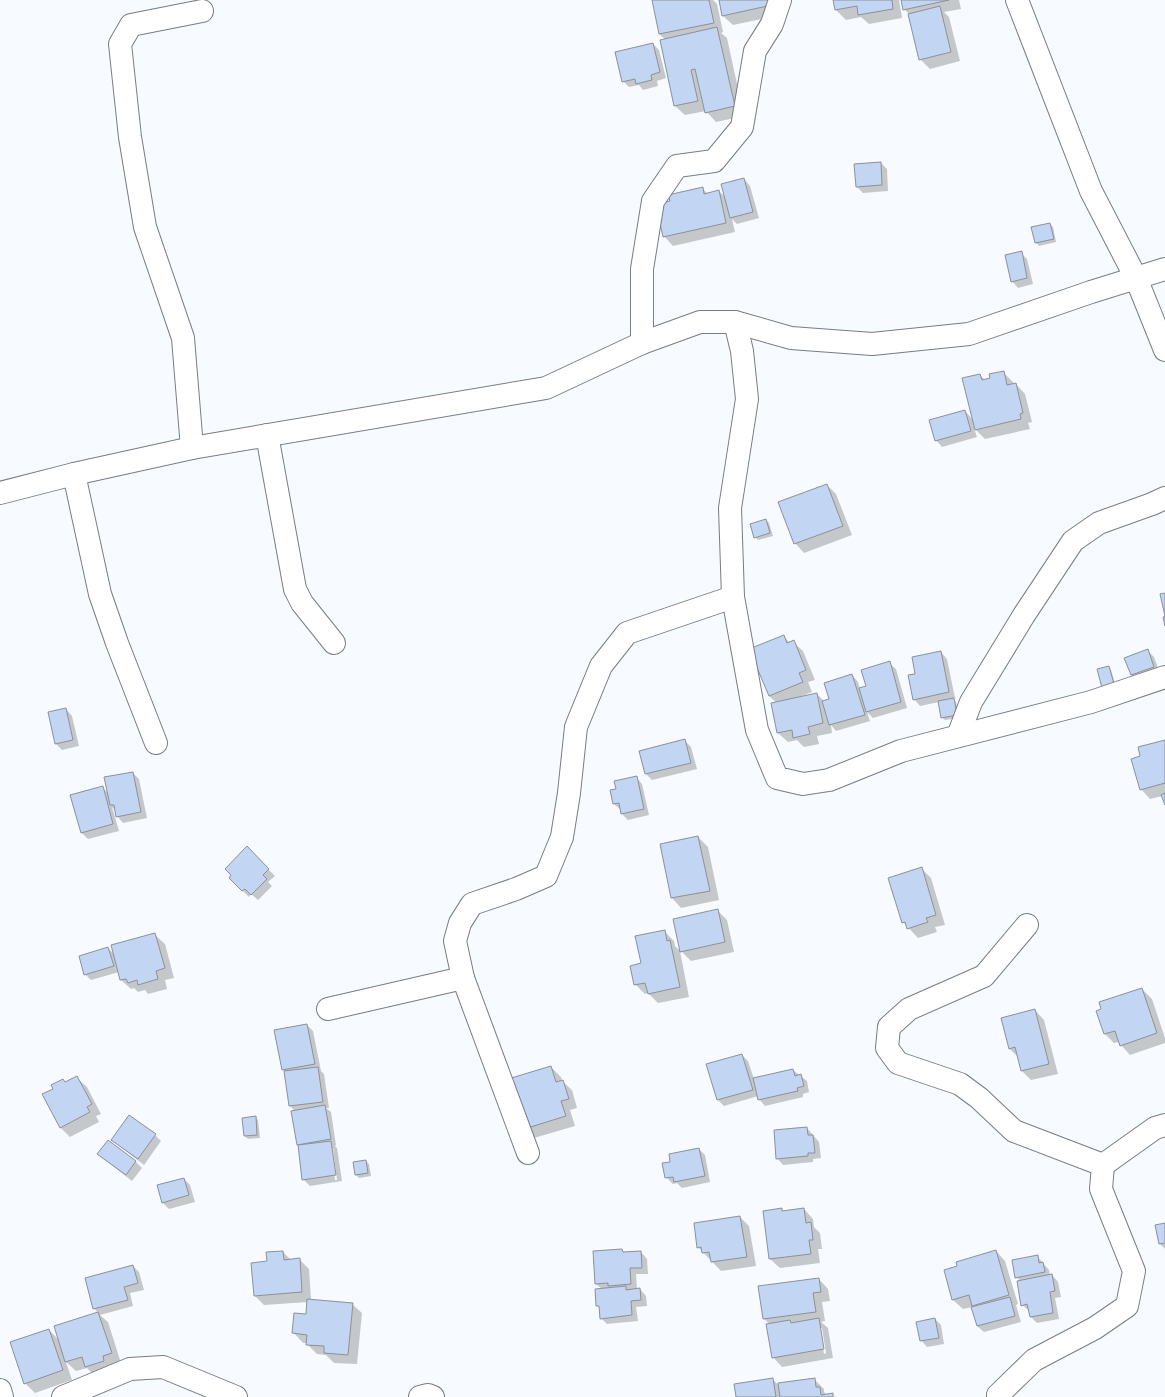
<svg xmlns="http://www.w3.org/2000/svg" width="1165" height="1397" font-family="Figtree,sans-serif">
  <style>
    .shadow { fill: #0003; fill-rule: evenodd }
    .building { fill: #c2d5f3; stroke: #8b919a }
    .lines { fill: none; stroke-linecap: round; stroke-linejoin: round }
    .minor-casing { stroke: #777d85; stroke-width: 24 }
    .minor { stroke: #fff; stroke-width: 22 }
  </style>
  <rect width="100%" height="100%" fill="#f7fafe"/>
  <g class="shadow">
    <path d="M658 0H713L717 4 723 32 721 33 727 38 744 116 716 122 706 111 685 115 675 106 661 41 666 40 659 34Z"/>
    <path d="M720 0H777L781 15 733 25 723 16Z"/>
    <path d="M834 0H899L902 18 869 24 861 17 846 20 836 10Z"/>
    <path d="M902 0H959L961 9 944 12 949 17 960 61 930 69 920 59 909 14 904 9Z"/>
    <path d="M653 44 659 50 666 78 657 81 658 86 643 90 639 85 629 87 623 81Z"/>
    <path d="M881 163 887 169 888 191 863 193 857 187Z"/>
    <path d="M744 179 750 186 759 218 737 224 732 219 735 232 673 246 664 236 702 188 708 194 719 191 726 198Z"/>
    <path d="M1050 224 1053 227 1056 242 1039 246 1036 243 1032 228Z"/>
    <path d="M1021 253 1027 259 1033 284 1018 288 1012 281Z"/>
    <path d="M1003 372 1013 382 1014 385 1016 384 1025 394 1032 422 1028 423 1030 429 985 439 974 428 977 437 942 447 936 440 965 411 973 420 980 375 985 380Z"/>
    <path d="M827 485 836 494 852 535 804 553 795 543Z"/>
    <path d="M766 520 769 523 773 536 758 540 755 537Z"/>
    <path d="M784 637 790 643 793 642 803 651 815 680 808 682 812 692 799 697V698L817 694 824 701 830 699 852 675 858 682 860 689 867 686 889 663 896 669 907 708 873 718 867 712 870 721 836 731 831 725 832 733 817 736 819 744 804 747 797 740 788 742 778 733 777 703 769 696Z"/>
    <path d="M1148 651 1154 657 1160 673 1138 681 1131 675 1126 659Z"/>
    <path d="M941 652 947 659 955 698 953 699 956 702 959 718 945 720 942 717 939 702 920 706 914 699 916 674Z"/>
    <path d="M1108 667 1111 670 1116 687 1106 690Z"/>
    <path d="M66 709 72 716 79 746 62 750 56 744Z"/>
    <path d="M685 741 691 747 697 769 652 780 646 774Z"/>
    <path d="M1165 741V803L1162 796 1150 799 1141 789Z"/>
    <path d="M133 773 139 779 147 818 123 823 117 816 116 811 112 807 119 831 88 839 82 833 102 787 108 793Z"/>
    <path d="M636 777 642 784 649 815 628 820 622 814 621 810 614 804 617 790Z"/>
    <path d="M698 837 708 847 719 900 681 908 672 898 661 845Z"/>
    <path d="M247 848 275 876 268 882 272 886 258 900 251 894 249 897 236 884Z"/>
    <path d="M922 869 931 878 945 925 935 927 937 932 918 938 903 922Z"/>
    <path d="M717 910 727 920 734 952 691 961 681 951Z"/>
    <path d="M664 931 674 941 675 946 680 951 689 997 658 1003 648 993 645 994 635 984 642 964Z"/>
    <path d="M155 935 165 944 174 978 165 980 167 989 148 994 145 990 138 992 134 988 131 989 121 980 119 972 91 980 85 974 108 948 114 954Z"/>
    <path d="M1142 989 1152 999 1165 1038V1043L1130 1055 1121 1045 1119 1042 1114 1043 1105 1034 1098 1012Z"/>
    <path d="M1035 1010 1044 1020 1058 1074 1031 1080 1022 1071 1018 1057 1009 1048Z"/>
    <path d="M307 1025 313 1031 321 1071 324 1074 329 1108H326L331 1112 336 1145 335 1146 337 1148 342 1181 310 1186 303 1179 299 1146 298 1145 295 1111 290 1106 285 1072 283 1070ZM331 1148H333L337 1180H335Z"/>
    <path d="M742 1055 748 1061 754 1079 793 1070 807 1081 809 1092 803 1094V1097L765 1106 759 1099 758 1096 724 1106 718 1100Z"/>
    <path d="M551 1067 561 1077 562 1081 572 1090 577 1108 570 1110 575 1126 534 1138 525 1129Z"/>
    <path d="M77 1078 87 1087 101 1114 96 1116 99 1122 70 1137 60 1127 54 1089 63 1080 66 1083Z"/>
    <path d="M255 1117 258 1120 260 1138 248 1139 245 1136 243 1119Z"/>
    <path d="M807 1128 819 1142 821 1158 813 1159V1162L783 1165 777 1158Z"/>
    <path d="M155 1135 161 1141 144 1165 119 1146 112 1140Z"/>
    <path d="M108 1141 136 1162 142 1168 132 1181 105 1160 98 1154Z"/>
    <path d="M699 1149 705 1155 710 1182 682 1188 677 1183 673 1184 666 1177Z"/>
    <path d="M366 1161 369 1164 371 1176 359 1178 356 1175Z"/>
    <path d="M184 1179 190 1185 195 1202 169 1209 163 1203Z"/>
    <path d="M781 1209 784 1212 804 1209 813 1219 814 1227 820 1233 822 1249H818L820 1263 780 1268 770 1259Z"/>
    <path d="M740 1217 749 1226 756 1266 721 1271 698 1247Z"/>
    <path d="M1165 1224V1249L1160 1244Z"/>
    <path d="M622 1250 625 1253 641 1252 647 1259 648 1274H636L637 1290 640 1289 646 1296 647 1306 636 1307 638 1321 607 1324 601 1318 600 1308 597 1305 602 1289 596 1284Z"/>
    <path d="M996 1251 1005 1261 1018 1304 1016 1305 1021 1322 984 1332 977 1326 972 1307 963 1309 953 1300 945 1271Z"/>
    <path d="M283 1252 291 1260 299 1259 309 1269 311 1300 352 1304 362 1313 357 1364 334 1363 326 1355 317 1354 307 1344 308 1343H303L294 1333 307 1315 308 1302 264 1305 255 1296 268 1262Z"/>
    <path d="M1037 1256 1049 1270 1050 1276 1052 1275 1058 1282 1061 1297 1055 1298 1059 1319 1037 1323 1031 1317 1030 1311 1022 1305 1021 1281 1016 1277Z"/>
    <path d="M133 1266 139 1272 144 1290 130 1293 133 1306 100 1315 108 1322 121 1363 95 1376 87 1368 76 1371 66 1362 72 1380 35 1393 25 1383 49 1330 60 1341 55 1326 98 1313 94 1308Z"/>
    <path d="M819 1279 828 1289 830 1301 822 1302 825 1321 821 1322 828 1328 833 1358 782 1367 773 1357 770 1324 764 1319ZM820 1328H822L826 1353 824 1354Z"/>
    <path d="M935 1319 941 1325 944 1344 927 1347 921 1340Z"/>
    <path d="M772 1379 780 1386 814 1379 824 1389V1392L827 1395 832 1394 835 1397H737Z"/>
  </g>
  <g class="building">
    <path d="M652 0H709L714 23 659 34Z"/>
    <path d="M719 0H771L772 5 722 16Z"/>
    <path d="M833 0H892L893 9 858 15 857 6 835 10Z"/>
    <path d="M901 0H949L903 10Z"/>
    <path d="M940 6 951 52 919 60 908 14Z"/>
    <path d="M717 27 735 106 705 113 695 69 691 70 698 101 674 106 660 40Z"/>
    <path d="M653 43 660 72 651 75 652 80 636 84 635 79 622 82 615 52Z"/>
    <path d="M881 162 882 185 856 187 854 164Z"/>
    <path d="M744 178 753 212 730 218 721 184Z"/>
    <path d="M703 187 704 194 719 190 726 223 663 237 656 204 670 201 668 195Z"/>
    <path d="M1050 223 1054 239 1035 243 1031 227Z"/>
    <path d="M1022 251 1027 278 1011 282 1005 255Z"/>
    <path d="M1004 371 1007 385 1016 383 1023 413 1020 414 1021 419 975 430 962 378 980 374 982 380 990 378 989 374Z"/>
    <path d="M965 410 971 431 935 441 929 420Z"/>
    <path d="M827 484 843 526 794 544 778 502Z"/>
    <path d="M766 519 770 533 754 538 750 524Z"/>
    <path d="M1165 593V626L1163 617 1165 616 1160 594Z"/>
    <path d="M784 635 787 643 794 640 806 670 799 673 803 682 769 696 749 649Z"/>
    <path d="M1148 649 1154 667 1131 675 1124 658Z"/>
    <path d="M941 651 949 692 913 700 908 675 915 674 912 657Z"/>
    <path d="M890 661 901 702 866 712 859 688 866 686 861 670Z"/>
    <path d="M1109 666 1114 684 1102 688 1097 669Z"/>
    <path d="M852 674 865 715 829 725 822 701 829 699 824 683Z"/>
    <path d="M817 693 823 723 808 727 810 734 793 738 792 730 777 733 771 703Z"/>
    <path d="M954 698 957 715 941 718 938 701Z"/>
    <path d="M66 708 73 740 55 744 48 712Z"/>
    <path d="M685 739 691 763 645 774 639 751Z"/>
    <path d="M1165 740V783L1140 790 1131 759 1140 756 1138 747Z"/>
    <path d="M133 772 141 812 116 817 114 805H110L104 777Z"/>
    <path d="M637 776 644 809 621 814 619 803 613 804 610 790 616 789 614 781Z"/>
    <path d="M103 786 113 824 81 833 70 795Z"/>
    <path d="M1165 793V805L1161 795Z"/>
    <path d="M698 836 710 891 671 898 660 844Z"/>
    <path d="M247 846 269 869 263 875 267 879 251 895 245 889 242 891 229 878 231 875 225 869Z"/>
    <path d="M922 867 936 915 926 918 928 922 907 929 905 922 902 923 888 878Z"/>
    <path d="M718 909 725 942 680 952 673 919Z"/>
    <path d="M665 930 667 941 670 940 680 987 648 994 645 983 634 985 630 966 641 963 635 936Z"/>
    <path d="M155 933 165 968 156 971 158 979 138 985 137 980 128 983 126 979 120 980 111 945Z"/>
    <path d="M108 947 114 966 84 975 79 956Z"/>
    <path d="M1142 988 1157 1033 1120 1046 1115 1031 1104 1034 1096 1011 1101 1009 1099 1002Z"/>
    <path d="M1035 1009 1049 1064 1021 1071 1015 1047 1009 1049 1001 1018Z"/>
    <path d="M307 1024 315 1064 282 1070 274 1030Z"/>
    <path d="M742 1054 753 1090 717 1100 706 1064Z"/>
    <path d="M551 1066 556 1082 563 1080 569 1099 561 1101 566 1116 524 1129 508 1079Z"/>
    <path d="M318 1067 323 1102 289 1106 284 1071Z"/>
    <path d="M793 1069 795 1076 801 1074 804 1086 797 1088 798 1091 758 1100 753 1078Z"/>
    <path d="M77 1076 92 1104 87 1107 90 1112 60 1128 42 1094 53 1089 51 1085 63 1079 65 1082Z"/>
    <path d="M325 1105 331 1139 297 1145 291 1111Z"/>
    <path d="M129 1115 156 1134 138 1159 111 1140Z"/>
    <path d="M256 1116 257 1135 244 1136 242 1118Z"/>
    <path d="M807 1127 808 1135H813L815 1153H808V1156L776 1159 774 1130Z"/>
    <path d="M108 1140 136 1161 126 1175 97 1154Z"/>
    <path d="M331 1141 336 1175 302 1180 298 1145Z"/>
    <path d="M699 1148 705 1176 674 1182 673 1177 665 1178 662 1163 670 1162 669 1154Z"/>
    <path d="M366 1160 368 1173 355 1175 353 1162Z"/>
    <path d="M184 1178 189 1195 162 1203 157 1185Z"/>
    <path d="M782 1208V1211L804 1208 806 1223 811 1222 813 1240H809L811 1254 769 1259 763 1211Z"/>
    <path d="M740 1216 747 1257 711 1262 709 1252 702 1253 701 1247 697 1248 694 1223Z"/>
    <path d="M1165 1223V1243L1159 1244 1155 1225Z"/>
    <path d="M622 1249 623 1252 641 1251 642 1268H630L631 1284 608 1286V1283L595 1284 593 1251Z"/>
    <path d="M996 1250 1009 1295 972 1306 969 1295 952 1300 944 1270 957 1266 956 1262Z"/>
    <path d="M283 1251 284 1260 300 1258 302 1292 254 1296 251 1263 267 1261 266 1252Z"/>
    <path d="M1038 1255 1039 1263 1043 1262 1045 1272 1015 1278 1012 1260Z"/>
    <path d="M133 1265 138 1283 124 1287 128 1300 93 1309 85 1278Z"/>
    <path d="M1052 1274 1055 1291 1050 1292 1053 1313 1030 1317 1027 1304 1021 1306 1017 1281Z"/>
    <path d="M819 1278 821 1292 813 1293 816 1312 763 1319 758 1286Z"/>
    <path d="M626 1286V1290L640 1288 641 1300 631 1301 632 1315 600 1319 599 1306H596L595 1289Z"/>
    <path d="M1010 1297 1015 1316 977 1326 971 1307Z"/>
    <path d="M307 1299 353 1303 348 1355 324 1353V1346L306 1345 307 1335 292 1333 294 1313 306 1314Z"/>
    <path d="M98 1312 112 1353 103 1356 104 1361 85 1367 82 1357 65 1362 54 1326Z"/>
    <path d="M819 1318 824 1349 772 1358 766 1324 790 1320 791 1323Z"/>
    <path d="M935 1318 939 1338 920 1341 916 1322Z"/>
    <path d="M49 1329 63 1370 24 1384 10 1342Z"/>
    <path d="M773 1378 776 1397H736L734 1384Z"/>
    <path d="M815 1378 816 1387H820L821 1395 833 1393V1397H780L778 1383Z"/>
  </g>
  <g class="lines">
    <defs>
      <g id="minor">
        <path d="M1017 0 1091 191 1136 278 1165 350"/>
        <path d="M735 322 742 351 747 399 730 508 733 597 757 730 777 778 803 784 829 780 901 751 1091 702 1165 677"/>
        <path d="M642 343V269L653 201 677 166 714 161 742 127 755 51 772 24 780 0"/>
        <path d="M267 435 295 589 302 603 334 643"/>
        <path d="M192 448 183 338 145 227 130 137 120 44 131 25 202 11"/>
        <path d="M74 474 100 594 117 643 156 743"/>
        <path d="M0 493 74 474 192 448 546 388 642 343 700 322H735L791 338 872 344 969 334 1091 292 1165 269"/>
        <path d="M958 736 971 702 1024 615 1073 541 1099 523 1152 504 1165 498"/>
        <path d="M1027 925 984 976 909 1009 889 1027 887 1048 898 1063 960 1084 979 1098 1014 1131 1103 1165"/>
        <path d="M463 978 528 1153"/>
        <path d="M328 1009 463 978 455 941 460 923 472 904 516 889 546 876 562 837 569 793 576 727 601 666 627 633 733 597"/>
        <path d="M1103 1165 1155 1128 1165 1125"/>
        <path d="M0 1390 2 1397"/>
        <path d="M63 1397 130 1369 163 1367 236 1397"/>
        <path d="M420 1397 428 1395 433 1397"/>
        <path d="M998 1397V1395L1034 1360 1095 1328 1127 1306 1134 1271 1101 1189 1103 1165"/>
      </g>
    </defs>
    <use href="#minor" class="minor-casing"/>
    <use href="#minor" class="minor"/>
  </g>
</svg>
